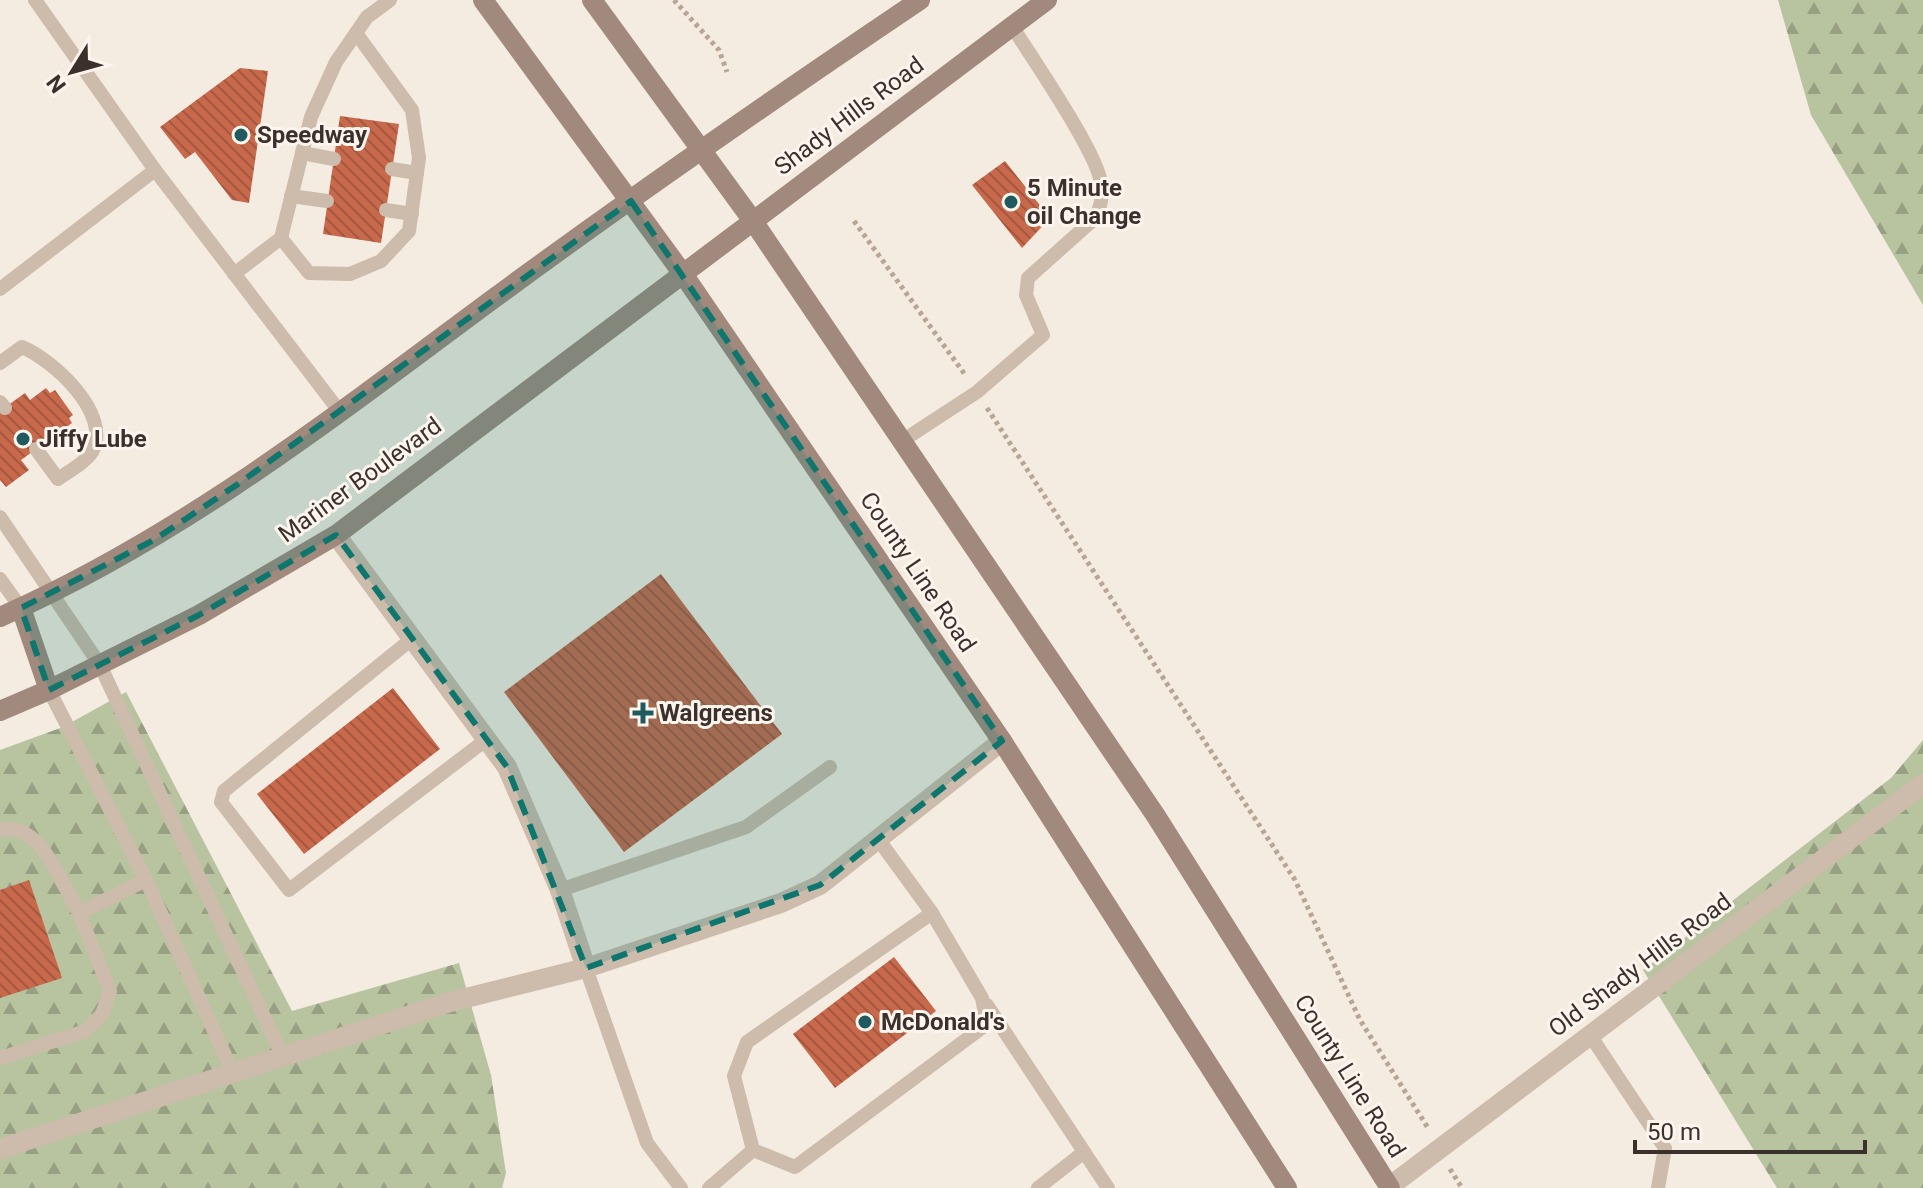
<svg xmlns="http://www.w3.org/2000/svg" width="1923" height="1188" font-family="Roboto,sans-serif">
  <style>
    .forest { fill: url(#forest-firs) }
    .building { fill: url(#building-back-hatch) }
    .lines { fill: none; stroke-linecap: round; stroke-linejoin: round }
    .path { stroke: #b9a596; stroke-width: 5; stroke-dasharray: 4 4; stroke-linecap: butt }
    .service { stroke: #cdbbac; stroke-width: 14 }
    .minor { stroke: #cdbbac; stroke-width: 20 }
    .secondary { stroke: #a18a7d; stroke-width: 20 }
    .marked { fill: #0f766e; fill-opacity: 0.2; stroke: #0f766e; stroke-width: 6; stroke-dasharray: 16 10; stroke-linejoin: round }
    .poi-dot { fill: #1f5a5e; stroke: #fbf5ee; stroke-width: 3 }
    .labels { text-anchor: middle; stroke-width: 6; stroke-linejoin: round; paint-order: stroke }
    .street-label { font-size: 24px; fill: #3b302b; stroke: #fbf5ee }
    .poi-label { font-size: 24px; font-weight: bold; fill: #3b302b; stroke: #fbf5ee; text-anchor: start }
  </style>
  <defs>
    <pattern id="forest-firs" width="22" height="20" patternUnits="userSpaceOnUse" patternTransform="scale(2)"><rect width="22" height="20" fill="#b8c4a0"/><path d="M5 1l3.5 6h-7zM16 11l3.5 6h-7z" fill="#97a083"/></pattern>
    <pattern id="building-back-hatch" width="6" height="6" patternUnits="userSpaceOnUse" patternTransform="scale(2)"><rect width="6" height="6" fill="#c8694b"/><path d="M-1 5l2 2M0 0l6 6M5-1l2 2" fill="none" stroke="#a4573f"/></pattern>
  </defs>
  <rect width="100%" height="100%" fill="#f4ebe1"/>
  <g class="forest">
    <path d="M1778 0H1923V305L1811 115Z"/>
    <path d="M126 692 292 1011 459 963 491 1075 506 1173 502 1188H0V750L63 727Z"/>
    <path d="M1923 740V1188H1777L1643 970 1891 778Z"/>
  </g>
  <g class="building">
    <path d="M240 68 268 71 249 203 232 200 195 152 185 159 160 127Z"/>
    <path d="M340 116 399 124 381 243 323 234Z"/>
    <path d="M1005 161 1050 218 1022 248 972 185Z"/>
    <path d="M46 388 50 393 55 390 73 415 69 418 72 423 21 460 29 470 6 487 0 480V411L25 393 30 400Z"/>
    <path d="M661 574 782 734 624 852 504 692Z"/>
    <path d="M393 688 440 749 304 854 257 794Z"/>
    <path d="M29 880 62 978 0 998V890Z"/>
    <path d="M894 957 936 1011 835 1088 793 1034Z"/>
  </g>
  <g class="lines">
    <g class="path">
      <path d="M674 0 719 50 727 72"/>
      <path d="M854 221 966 376"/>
      <path d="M987 408 1295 880 1360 1020 1428 1128"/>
      <path d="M1450 1169 1462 1188"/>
    </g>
    <g class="service">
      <path d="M302 153 334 159"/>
      <path d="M392 169 417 173"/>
      <path d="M155 170 340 412"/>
      <path d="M291 196 327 201"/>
      <path d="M386 210 412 214"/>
      <path d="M281 238 309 273 350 274 381 261 409 231 419 158 412 110 356 33"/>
      <path d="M234 274 281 238 311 117 336 62 367 17 390 0"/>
      <path d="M0 289 155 170 35 0"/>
      <path d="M0 363 22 347C53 360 113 414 92 452 86 462 68 472 58 479L36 449"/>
      <path d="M0 402 5 408"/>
      <path d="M902 441 977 392 1043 335 1026 295 1028 278 1094 219C1101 207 1103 197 1101 183 1097 152 1032 58 1012 26"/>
      <path d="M0 517 100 665 282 1055"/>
      <path d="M0 579 21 608"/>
      <path d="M413 638 224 791 221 802 289 890 487 739"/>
      <path d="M49 690 146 880 233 1073"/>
      <path d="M0 830C40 819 63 886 79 913L146 880"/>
      <path d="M878 839 932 913"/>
      <path d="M560 890 746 827 830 767"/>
      <path d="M932 913 982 998 987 1024 795 1167 753 1150 734 1076 747 1042Z"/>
      <path d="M586 968 647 1143 681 1188"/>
      <path d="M987 1005 1108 1188"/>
      <path d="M1590 1035 1665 1148 1658 1188"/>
      <path d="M0 1058 86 1031 102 1014 110 991 79 913"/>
      <path d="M709 1188 753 1150"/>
      <path d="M1038 1188 1084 1152"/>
    </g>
    <g class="minor">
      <path d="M336 535 507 767 560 890 586 968"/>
      <path d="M0 1149 450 1002 586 968 781 903 820 885 1002 741"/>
      <path d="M1389 1187 1923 784"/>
    </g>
    <g class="secondary">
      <path d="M483 0 683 274 1002 741 1287 1188"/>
      <path d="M592 0 753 221 1156 816 1390 1188"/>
      <path d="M21 608 49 690"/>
      <path d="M0 617C181 537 335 416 493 299 633 196 776 97 920 0"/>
      <path d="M0 711 49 690 199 615 336 535 1047 0"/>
    </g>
  </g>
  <path class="marked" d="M631 201 1002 741 820 885 586 968 507 767 336 535 199 615 49 690 21 608 154 540 238 484Z"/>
  <g class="poi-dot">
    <circle cx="241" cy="135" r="8"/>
    <circle cx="1011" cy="202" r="8"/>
    <circle cx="23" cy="439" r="8"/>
    <path d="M639 701h8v8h8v8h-8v8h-8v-8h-8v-8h8z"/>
    <circle cx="865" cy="1022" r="8"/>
  </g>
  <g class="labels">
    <g class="street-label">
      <text transform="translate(849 116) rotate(-37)" y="8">Shady Hills Road</text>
      <text transform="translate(360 480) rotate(-36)" y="8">Mariner Boulevard</text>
      <text transform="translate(918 572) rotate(56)" y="8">County Line Road</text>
      <text transform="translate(1640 965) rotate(-37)" y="8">Old Shady Hills Road</text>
      <text transform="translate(1350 1076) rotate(58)" y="8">County Line Road</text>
    </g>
    <g class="poi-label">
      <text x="257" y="143">Speedway</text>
      <text x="1027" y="196">5 Minute<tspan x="1027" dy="28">oil Change</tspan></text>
      <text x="39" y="447">Jiffy Lube</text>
      <text x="659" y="721">Walgreens</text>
      <text x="881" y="1030">McDonald's</text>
    </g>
  </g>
  <g transform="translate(72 72) rotate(233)" stroke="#fbf5ee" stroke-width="6" paint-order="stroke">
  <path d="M0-6L14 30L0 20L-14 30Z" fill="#3b302b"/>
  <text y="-12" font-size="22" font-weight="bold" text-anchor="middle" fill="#3b302b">N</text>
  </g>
  <path d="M1635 1140v12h230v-12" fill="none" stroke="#3b302b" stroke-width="4"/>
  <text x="1647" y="1140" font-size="24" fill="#3b302b" stroke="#fbf5ee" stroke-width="6" paint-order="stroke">50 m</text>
</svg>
